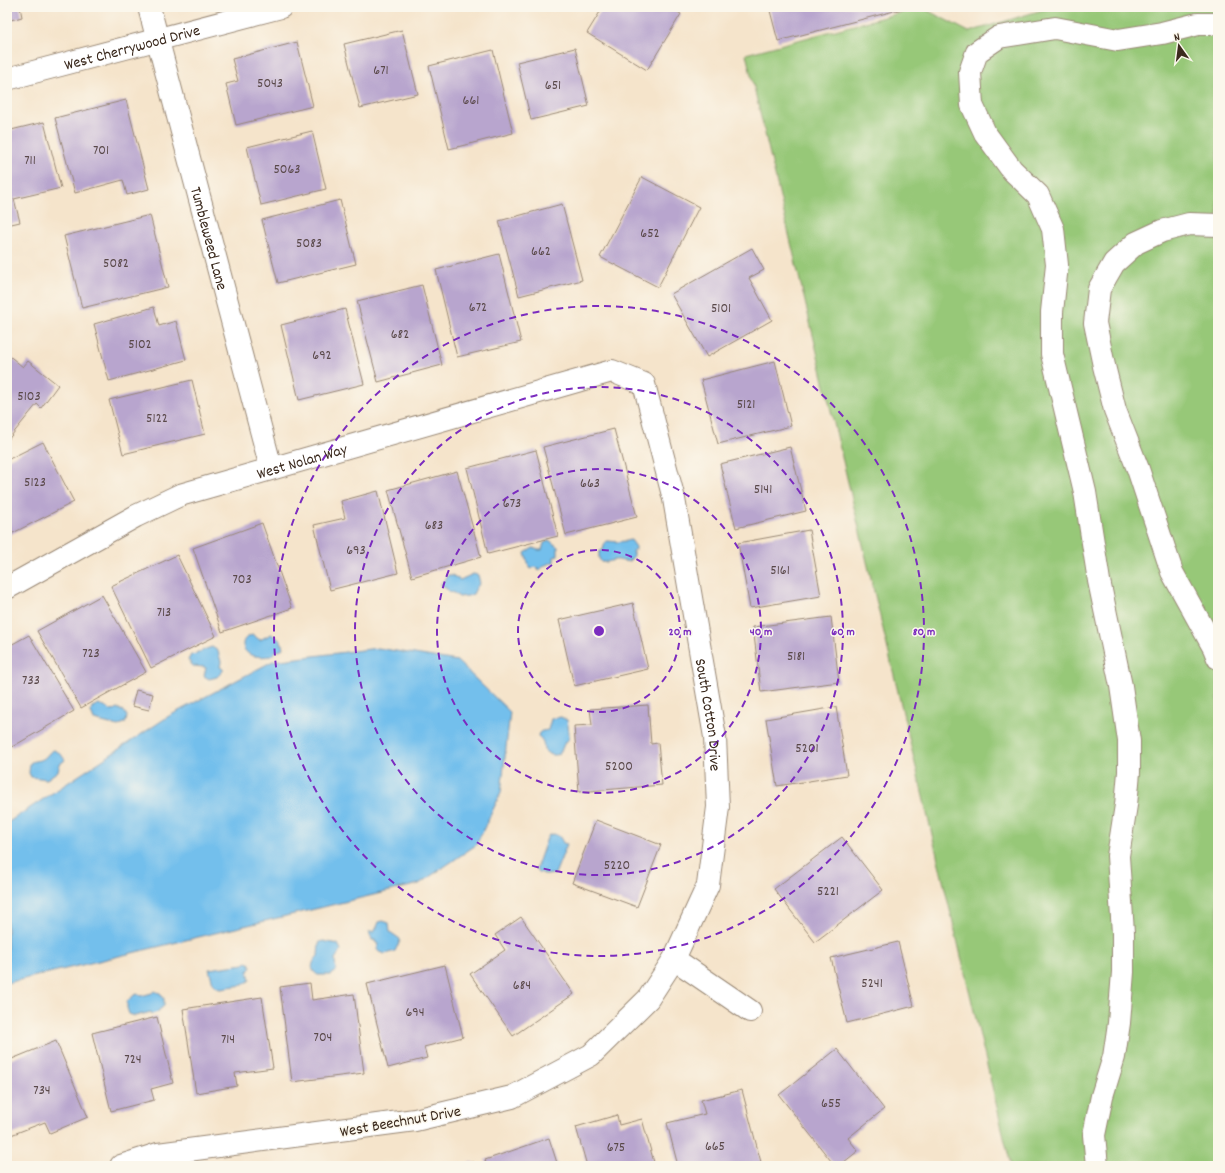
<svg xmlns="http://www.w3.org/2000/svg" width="1225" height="1173" font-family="Dekko,sans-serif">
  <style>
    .green { fill: #97c878; stroke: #69794b }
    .water { fill: #73bfec; stroke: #577485 }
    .building { fill: #b8a5ce }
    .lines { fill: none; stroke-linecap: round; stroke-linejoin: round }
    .minor-casing { stroke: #988774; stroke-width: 24 }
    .minor { stroke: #fff; stroke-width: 22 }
    .ring { fill: none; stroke: #7b2cbf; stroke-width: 2; stroke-dasharray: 7 5 }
    .labels { text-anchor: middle; stroke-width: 3; stroke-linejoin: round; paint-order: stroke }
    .number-label { font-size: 14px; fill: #5a494a }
    .street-label { font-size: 16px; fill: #3b2a1e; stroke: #fbf7ec }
    .centre { fill: #7b2cbf; stroke: #fbf7ec; stroke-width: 2 }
    .ring-label { font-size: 12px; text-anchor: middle; font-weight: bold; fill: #7b2cbf; stroke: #fbf7ec; stroke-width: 3; stroke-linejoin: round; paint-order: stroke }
  </style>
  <rect width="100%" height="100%" fill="#fbf7ec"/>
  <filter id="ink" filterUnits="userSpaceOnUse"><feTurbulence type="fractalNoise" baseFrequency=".025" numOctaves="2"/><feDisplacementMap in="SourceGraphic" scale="8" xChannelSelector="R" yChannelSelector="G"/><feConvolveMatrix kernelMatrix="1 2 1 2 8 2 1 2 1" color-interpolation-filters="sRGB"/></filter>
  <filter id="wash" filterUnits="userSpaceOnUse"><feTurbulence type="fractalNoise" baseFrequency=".012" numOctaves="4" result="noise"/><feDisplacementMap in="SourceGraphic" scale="16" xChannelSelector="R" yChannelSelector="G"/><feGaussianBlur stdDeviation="0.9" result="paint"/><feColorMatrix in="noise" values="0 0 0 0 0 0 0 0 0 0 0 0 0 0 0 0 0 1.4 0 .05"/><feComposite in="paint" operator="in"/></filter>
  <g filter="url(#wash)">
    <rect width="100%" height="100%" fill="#f5e4cb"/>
    <path class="green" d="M921 7 969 32 1052 7H1218V1166H1011L746 54Z"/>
    <g class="water">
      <path d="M549 540 558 547V555L554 557V562L545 565 541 569 538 570V568L535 567 531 569C529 567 526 557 525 553L533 548 538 550H542L544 543Z"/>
      <path d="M631 540 636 547V549L633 551 634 556 629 561C625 562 623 561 619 560 613 559 609 563 601 562L599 558V552L603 550 605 542 608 541 618 542Z"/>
      <path d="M473 574 478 575 480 583 476 588 473 594 468 596 459 597 454 593 449 592 447 589 442 586 441 584 448 575H452L460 580Z"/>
      <path d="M271 634 281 641 283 648 279 651H276L271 656C265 657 257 657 251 655 240 650 240 637 253 635L260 640Z"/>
      <path d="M212 647 218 651 221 662 220 667 223 669V671L217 677 209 679 204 676 206 668 204 667 193 666 188 660 191 655 196 654 197 652H200L206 649Z"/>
      <path d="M378 648 457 661 510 712 501 793 476 845 419 884 7 983V823L169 716 273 661Z"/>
      <path d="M99 704 110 710 120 709 121 711 123 710 127 716 126 722 118 726 94 720 91 712 92 707Z"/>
      <path d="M561 717 567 720C568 725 569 731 569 736 569 740 567 741 564 744 563 746 562 750 560 752 556 758 548 754 544 750 544 743 543 740 538 736 539 730 544 731 548 730L551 719Z"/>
      <path d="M54 750 60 753 65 760 60 764 58 771 47 779 31 777 29 773 30 763C34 760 39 761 43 759 48 756 48 752 54 750Z"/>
      <path d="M553 834C559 835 561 838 563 843L567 844 555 874 545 875 541 872 539 873 536 869 547 838 549 835Z"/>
      <path d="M383 921 389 923 390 932 400 939V941L395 951 385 954 378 951 377 949 379 944 375 942V940H372L369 932H374L377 927 379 922Z"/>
      <path d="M323 941 338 944 341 950 335 959 336 971 330 975H318C309 970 312 962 318 956L319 944 320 942Z"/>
      <path d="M246 962 250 963 251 967 248 971 250 980 243 985 221 988 217 987 213 983 209 969 244 964Z"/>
      <path d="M154 991 160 993 164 999V1006L158 1011V1012L152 1014 151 1012 135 1016 129 1014 127 1008V1001C131 999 132 995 137 994L141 996 152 993Z"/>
    </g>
    <g id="blocks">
      <g class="building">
        <path d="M7 7H20L22 17 7 21Z"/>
        <path d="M603 7H669L681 14 647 70 587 33Z"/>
        <path d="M769 7H906V8L778 41Z"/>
        <path d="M402 30 418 94 360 108 344 44Z"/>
        <path d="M297 42 313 106 236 125 226 84 238 81 232 59Z"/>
        <path d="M575 48 589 106 531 120 517 62Z"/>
        <path d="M493 50 513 133 449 149 429 66Z"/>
        <path d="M126 100 149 189 127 195 123 180 75 193 55 118Z"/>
        <path d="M44 122 61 188 14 199 20 222 7 225V131Z"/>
        <path d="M312 131 326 189 261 205 247 147Z"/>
        <path d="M642 177 699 207 658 287 600 257Z"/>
        <path d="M340 200 356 264 278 283 262 220Z"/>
        <path d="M562 204 582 280 519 296 499 221Z"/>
        <path d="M150 215 168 287 82 308 64 236Z"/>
        <path d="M752 248 764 270 749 278 772 320 707 357 671 294Z"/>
        <path d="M499 254 521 342 457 357 436 270Z"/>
        <path d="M422 285 442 365 378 382 357 301Z"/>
        <path d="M154 307 159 326 176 321 186 360 109 381 94 324Z"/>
        <path d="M345 309 364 384 299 400 281 325Z"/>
        <path d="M7 354 23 367 28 361 58 385 41 408 37 404 7 441Z"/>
        <path d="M775 361 791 426 718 444 701 380Z"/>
        <path d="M192 380 205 434 123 454 109 400Z"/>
        <path d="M614 429 637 517 566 535 543 447Z"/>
        <path d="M43 442 74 502 7 536V460Z"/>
        <path d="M790 447 806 511 736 528 720 464Z"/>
        <path d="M536 450 558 536 488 554 467 468Z"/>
        <path d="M457 471 481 557 412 577 388 490Z"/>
        <path d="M378 491 398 573 330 590 314 525 345 518 341 501Z"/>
        <path d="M262 523 292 608 222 632 193 548Z"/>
        <path d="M809 530 821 596 750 608 738 543Z"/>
        <path d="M177 555 216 636 151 668 111 586Z"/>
        <path d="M102 595 146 672 81 708 37 631Z"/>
        <path d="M633 603 648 669 574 686 559 620Z"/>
        <path d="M831 617 839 682 761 692 753 627Z"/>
        <path d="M29 635 74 711 12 747 7 739V647Z"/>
        <path d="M136 690 153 694 149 710 132 706Z"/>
        <path d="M648 705 651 744 658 743 662 785 579 792 574 726 592 725 590 709Z"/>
        <path d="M836 707 847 775 777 786 766 719Z"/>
        <path d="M596 820 661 845 637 907 572 883Z"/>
        <path d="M842 837 883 890 815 942 774 889Z"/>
        <path d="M521 917 574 994 513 1036 470 974 505 950 495 935Z"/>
        <path d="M898 942 914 1006 847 1023 831 958Z"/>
        <path d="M445 965 463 1037 424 1047 427 1058 388 1068 367 984Z"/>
        <path d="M310 983 312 1000 354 994 364 1073 292 1082 280 987Z"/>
        <path d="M262 997 273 1068 235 1073 237 1086 196 1093 183 1009Z"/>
        <path d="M157 1017 173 1083 151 1089 154 1100 111 1111 92 1033Z"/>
        <path d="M56 1041 88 1117 50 1133 45 1122 11 1135 7 1125V1061Z"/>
        <path d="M837 1049 884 1109 848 1138 858 1151 839 1166H835L779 1095Z"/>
        <path d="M742 1090 762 1166H678L667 1123 705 1114 701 1100Z"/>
        <path d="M617 1115 619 1125 642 1119 655 1166H587L576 1127Z"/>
        <path d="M549 1138 558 1166H487L485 1160Z"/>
        <path d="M473 1162 474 1166H452V1165Z"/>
      </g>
    </g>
  </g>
  <g filter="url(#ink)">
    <use href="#blocks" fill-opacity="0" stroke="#988774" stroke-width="1"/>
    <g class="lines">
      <defs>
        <g id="minor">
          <path id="s1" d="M149 7 271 468"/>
          <path id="s2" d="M7 79 281 7"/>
          <path d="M1218 225 1189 224 1162 231 1136 243 1114 263 1099 289 1095 323 1104 366 1115 410 1138 469 1172 572 1214 648 1218 658"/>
          <path id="s3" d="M7 588 136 516 180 495 612 371 644 384 674 499 715 737 718 807 708 885 674 959 648 999 591 1055 512 1097 415 1120 158 1154 121 1166"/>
          <path d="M674 959 750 1011"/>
          <path d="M1097 1166 1094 1135 1102 1096 1114 1057 1119 1023 1123 972V933L1118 856 1126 805 1129 772V741L1121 686 1099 581 1085 492 1052 354V312L1057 265 1053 229 1038 195 1012 170 985 133 972 105 970 72 977 52 999 37 1055 28 1118 40 1162 33 1198 24H1218"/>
        </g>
      </defs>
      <use href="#minor" class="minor-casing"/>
      <use href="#minor" class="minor"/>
    </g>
  </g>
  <g class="ring">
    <circle cx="599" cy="631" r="81"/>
    <circle cx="599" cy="631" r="162"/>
    <circle cx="599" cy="631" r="244"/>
    <circle cx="599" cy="631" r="325"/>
  </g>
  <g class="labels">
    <g class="number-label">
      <text x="381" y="74">671</text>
      <text x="270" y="87">5043</text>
      <text x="553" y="89">651</text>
      <text x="471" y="104">661</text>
      <text x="101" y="154">701</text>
      <text x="30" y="164">711</text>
      <text x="287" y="173">5063</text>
      <text x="650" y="237">652</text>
      <text x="309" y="247">5083</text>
      <text x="541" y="255">662</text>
      <text x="116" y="267">5082</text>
      <text x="478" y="311">672</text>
      <text x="721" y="312">5101</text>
      <text x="400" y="338">682</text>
      <text x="140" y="348">5102</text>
      <text x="322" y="359">692</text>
      <text x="29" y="400">5103</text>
      <text x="746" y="408">5121</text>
      <text x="157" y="422">5122</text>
      <text x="35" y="486">5123</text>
      <text x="590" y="487">663</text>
      <text x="763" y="493">5141</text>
      <text x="512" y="507">673</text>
      <text x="434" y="529">683</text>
      <text x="356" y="554">693</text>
      <text x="780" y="574">5161</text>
      <text x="242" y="583">703</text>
      <text x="164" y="616">713</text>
      <text x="91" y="657">723</text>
      <text x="796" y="660">5181</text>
      <text x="31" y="684">733</text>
      <text x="807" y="752">5201</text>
      <text x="619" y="770">5200</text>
      <text x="617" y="869">5220</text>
      <text x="828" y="895">5221</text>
      <text x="872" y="987">5241</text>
      <text x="522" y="989">684</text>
      <text x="415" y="1016">694</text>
      <text x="323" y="1041">704</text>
      <text x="228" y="1043">714</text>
      <text x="133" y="1063">724</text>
      <text x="42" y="1094">734</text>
      <text x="831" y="1107">655</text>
      <text x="715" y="1150">665</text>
      <text x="616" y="1151">675</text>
    </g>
    <g class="street-label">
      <text dy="6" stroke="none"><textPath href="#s2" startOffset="129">West Cherrywood Drive</textPath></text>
      <text dy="6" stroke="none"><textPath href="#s1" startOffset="239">Tumbleweed Lane</textPath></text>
      <text dy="6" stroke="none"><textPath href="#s3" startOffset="323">West Nolan Way</textPath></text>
      <text dy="6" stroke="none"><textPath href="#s3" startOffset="1018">South Cotton Drive</textPath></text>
      <text transform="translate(400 1120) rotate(-10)" y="6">West Beechnut Drive</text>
    </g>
  </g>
  <circle cx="599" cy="631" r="6" class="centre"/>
  <g class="ring-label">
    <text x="680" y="635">20 m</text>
    <text x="761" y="635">40 m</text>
    <text x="843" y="635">60 m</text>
    <text x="924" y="635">80 m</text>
  </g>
  <rect width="1225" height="1173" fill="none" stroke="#fbf7ec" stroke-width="24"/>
  <g transform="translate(1179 46) rotate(346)" stroke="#fbf7ec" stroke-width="3" paint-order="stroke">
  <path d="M0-3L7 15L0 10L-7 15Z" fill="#3b2a1e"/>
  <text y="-6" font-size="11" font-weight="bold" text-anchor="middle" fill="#3b2a1e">N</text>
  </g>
</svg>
